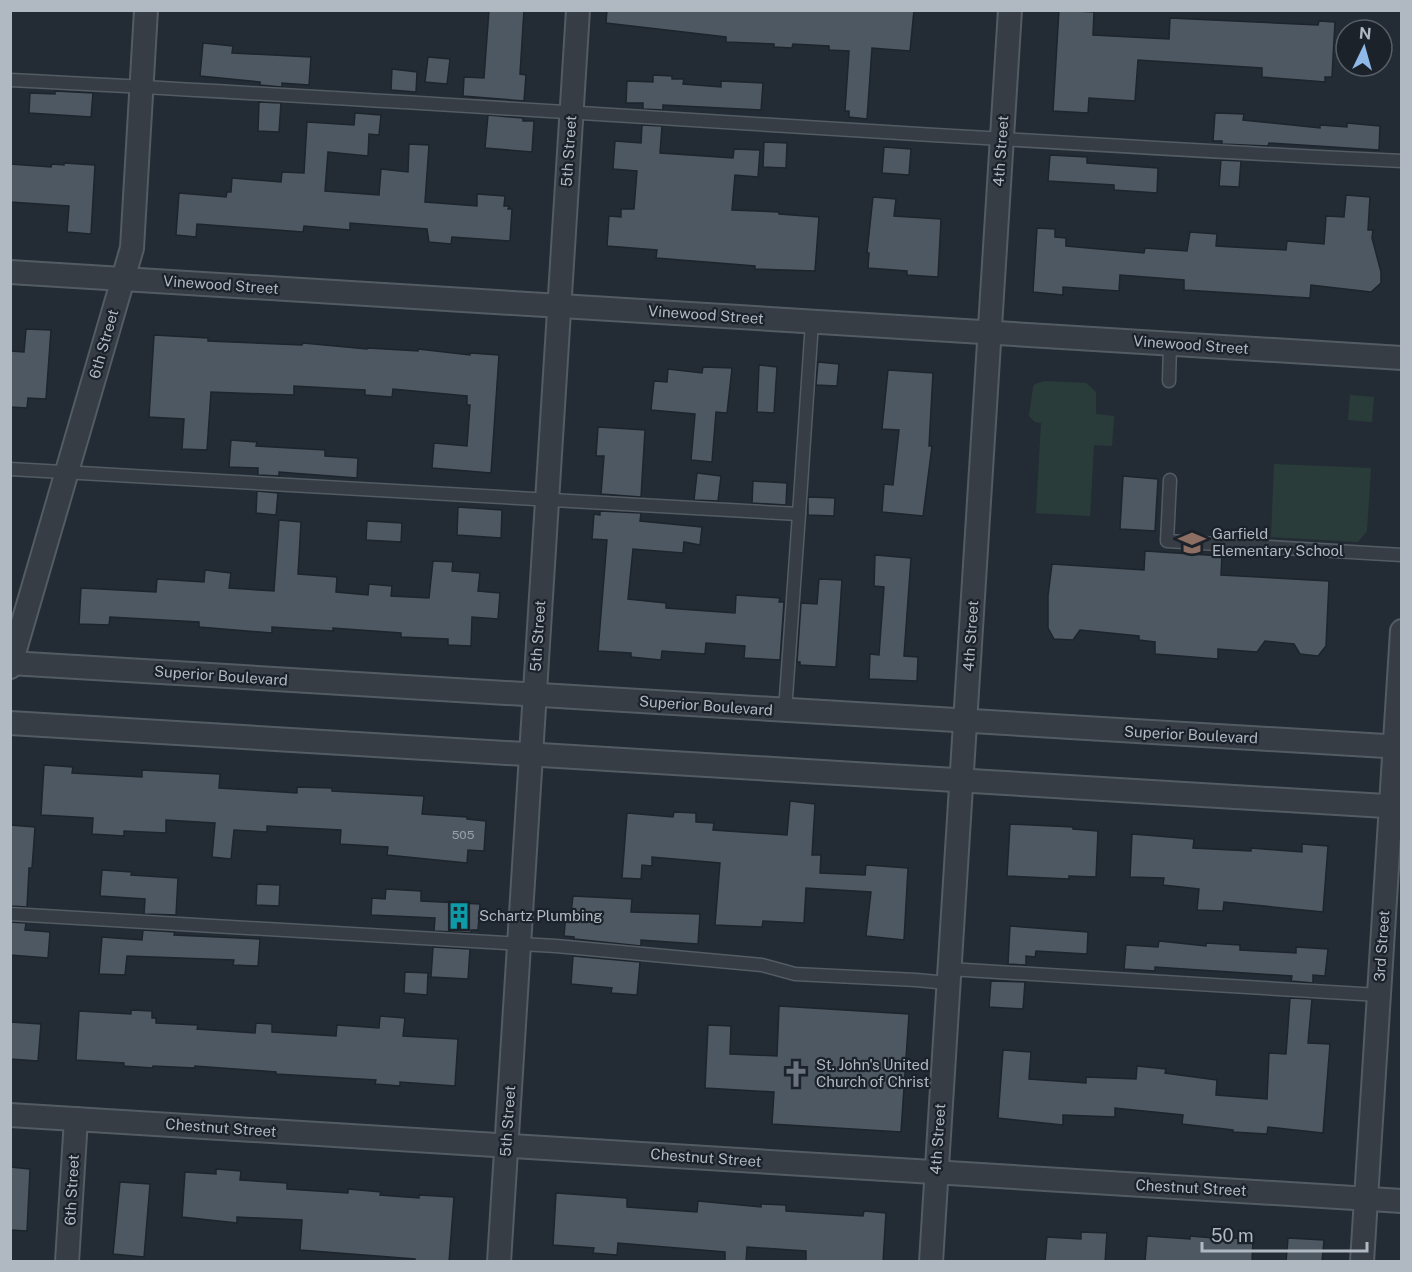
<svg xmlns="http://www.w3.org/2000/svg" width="1412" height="1272" font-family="'Public Sans',sans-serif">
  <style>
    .green { fill: #2a3c3a }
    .building { fill: #4e5863; stroke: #1d242c; stroke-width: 1.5 }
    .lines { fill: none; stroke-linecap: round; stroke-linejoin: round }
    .service-casing { stroke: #535b63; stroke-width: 15 }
    .minor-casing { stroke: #535b63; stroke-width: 26 }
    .service { stroke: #363d45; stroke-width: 12 }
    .minor { stroke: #363d45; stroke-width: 22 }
    .labels { text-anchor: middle; stroke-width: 4.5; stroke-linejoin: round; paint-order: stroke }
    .number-label { font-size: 12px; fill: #98a0aa }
    .street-label { font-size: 15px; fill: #b0b8c2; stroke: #1b222a }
    .poi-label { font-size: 15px; fill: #b0b8c2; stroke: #1b222a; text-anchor: start }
  </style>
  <rect width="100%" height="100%" fill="#232c34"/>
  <g class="green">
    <path d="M1045 381 1086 383 1096 392V414L1114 416 1112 446 1094 445 1090 516 1036 513 1041 423 1035 422 1029 416 1033 387 1035 384Z"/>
    <path d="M1350 395 1374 397 1372 422 1348 420Z"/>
    <path d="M1274 464 1371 468 1367 531 1358 542 1271 537Z"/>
  </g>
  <g class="building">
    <path d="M489 10H524L520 74 526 75 524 101 463 96 464 77 484 78Z"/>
    <path d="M607 10H914L910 51 872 48 867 119 849 117V111H845L849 51 829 50V46L793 44 792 48 774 47V44L726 42V37L606 23Z"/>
    <path d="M1059 10 1094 12 1093 35 1169 39 1170 18 1318 25 1319 21 1335 22 1332 77H1325V82L1300 80 1262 77V68L1138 60 1135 101 1089 98 1088 113 1053 111Z"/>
    <path d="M203 43 233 46 232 53 311 57 309 85 282 83V87L260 85V82L200 76Z"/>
    <path d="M428 57 450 59 447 84 425 82Z"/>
    <path d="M392 69 417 72 416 92 391 90Z"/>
    <path d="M653 75 672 76V79H684L683 84 721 87V81L763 83 761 110 663 105V110L643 109V103H626L627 81 653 82Z"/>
    <path d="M55 91 93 93 91 117 29 113 30 93 55 94Z"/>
    <path d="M259 102 281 103 279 132 258 131Z"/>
    <path d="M355 113 381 115 379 135 369 134 368 156 328 152 325 191 379 195 381 169 408 172 409 144 429 145 425 202 477 206V194L505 196 504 206H509L508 209H512L510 241 452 237 451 244 429 242 427 229 350 223V230L304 226 303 232 197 224 196 237 176 235 179 193 226 197 227 192H231L232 178 281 182 282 172 304 173 307 122 354 125Z"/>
    <path d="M1215 113 1244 114 1243 120 1320 128V125L1347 127V123L1380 126 1379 150 1269 143 1268 146 1222 144V141H1213Z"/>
    <path d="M488 115 523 118V121H534L532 152 485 148Z"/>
    <path d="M642 125 662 126 660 153 733 158 734 149 760 150 758 177 735 175 732 210 779 212V214L819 217 815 271 755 269V266L656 258 657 250 607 246 609 216 621 217V209H634L637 171 613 169 615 141 641 143Z"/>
    <path d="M764 142 787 143 786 168 763 167Z"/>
    <path d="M884 147 911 149 909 175 882 173Z"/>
    <path d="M1050 155 1087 157V163L1158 168 1157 193 1114 190V185L1048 181Z"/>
    <path d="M1221 160 1241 161 1239 187 1219 186Z"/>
    <path d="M64 163 95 165 91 234 67 232 69 206 10 202V164L51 167 52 164 64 165Z"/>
    <path d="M1346 195 1370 197 1368 230H1373L1372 238 1381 272V283L1371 292 1311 285 1310 298 1184 290V280L1120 275 1119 291 1063 287V295L1033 292 1037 228 1055 229V237L1066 238V246L1144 253 1145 248 1187 251 1190 232 1217 234 1216 246 1286 250 1287 241 1324 244 1326 216 1344 217Z"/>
    <path d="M873 197 896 199 894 216 941 219 938 277 907 275V271L868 268 869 253H867Z"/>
    <path d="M26 329 51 330 46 399 28 398 27 408 10 407V351L24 352Z"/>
    <path d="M154 335 208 338V341L302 345 303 343 367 349 368 348 418 351V349L470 355V353L499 355 491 473 432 468 434 443 467 446 470 405H467V396L393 389 392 397 365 395V390L294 386V395L211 392 207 450 182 449 184 419 149 417Z"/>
    <path d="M818 362 839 364 837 386 816 385Z"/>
    <path d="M759 365 777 367 774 413 757 412Z"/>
    <path d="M703 367 732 368 727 413 716 412 712 462 691 460 695 414 651 410 654 381 667 382 668 369 702 373Z"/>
    <path d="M888 370 933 373 929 446H932L923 516 882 512 884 484 893 485 899 430 882 429Z"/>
    <path d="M598 427 645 430 641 497 601 494 604 456H596Z"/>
    <path d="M231 440 257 442 256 446 325 450V456L358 458 357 478 279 472V476L258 475V468L229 467Z"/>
    <path d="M697 473 721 476 718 501 694 500Z"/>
    <path d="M1123 476 1158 479 1155 531 1120 529Z"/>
    <path d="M753 481 787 483 786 505 752 503Z"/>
    <path d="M257 491 278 493 276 515 256 513Z"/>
    <path d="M808 497 835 498 834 516 808 515Z"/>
    <path d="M458 507 502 510 501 538 457 535Z"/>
    <path d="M600 511 641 513 640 521 702 527 700 545 684 542 683 553 633 549 628 599 666 603V608L735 613 736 595 780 598 779 602H784L780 660 744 658 745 646 706 643 705 654 662 651 661 660 631 657V653L598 651 607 540 592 539 594 514 600 515Z"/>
    <path d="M279 520 301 522 298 574 337 577 336 592 368 595 369 584 392 586 391 596 429 598 433 561 453 562 452 571 480 573 478 591 500 593 498 619 472 617 471 646 448 645V639L401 637V633L333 628V631L272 627V633L199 627V622L110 617 109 625 79 624 81 588 156 592 157 579 204 582 205 570 231 573 229 588 274 591Z"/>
    <path d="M367 521 402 523 401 542 366 540Z"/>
    <path d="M1145 551 1222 556 1221 575 1329 581 1326 646 1318 656 1300 654 1294 644 1265 641 1257 652 1218 649V659L1155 654V642L1139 640V636L1080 630 1073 640 1054 639 1048 628V596L1052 564 1144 570Z"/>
    <path d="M875 555 911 558 904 656 918 657 917 681 869 679 870 654 879 655 884 587 874 586Z"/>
    <path d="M819 579 842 580 836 667 800 665V662H797L801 603 817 604Z"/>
    <path d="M44 765 73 767 72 773 142 777V770L220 774 219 788 297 793V787L332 788V791L424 796 422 814 467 817V819L486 821 484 851 468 850 467 863 387 855 388 847 340 844 341 830 267 826V832L234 830 231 859 212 857 215 823 166 820V833L124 831V836L92 834 93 818 41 815Z"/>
    <path d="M790 801 815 804 812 855H821L820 873 865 875 866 865 908 868 904 940 866 936 871 892 806 888 804 923 763 921 762 927 715 925 720 863 652 857V866L642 865 641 879 622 878 627 813 673 817 674 812 696 813V822L714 823 713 830 787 835Z"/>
    <path d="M1010 824 1073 827V829L1098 831 1096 877 1069 876V879L1007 876Z"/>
    <path d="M10 825 35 827 32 868H29L27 907 10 906Z"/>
    <path d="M1132 834 1194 839 1193 848 1251 851V848L1302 852V844L1328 846 1323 912 1224 902 1223 911 1197 910 1199 889 1163 885 1164 878 1130 877Z"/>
    <path d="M102 870 132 872 131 875 178 878 176 915 144 914 145 899 100 896Z"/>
    <path d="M257 884 280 885 279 906 256 905Z"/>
    <path d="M386 889 421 891V901L480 904 478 930H471V933L434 931 435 918 371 915 372 898 385 899Z"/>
    <path d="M573 896 632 899 631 912 700 914 698 944 641 940V946L574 939V937L564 936 566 913H571Z"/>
    <path d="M10 922 26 923 25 930 50 932 48 958 10 955Z"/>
    <path d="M1010 926 1088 932 1087 954 1036 951 1035 957 1026 956V965L1008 964Z"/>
    <path d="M143 930 175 932 174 935 260 939 258 966 233 965 234 960 127 956 125 975 99 974 102 937 142 940Z"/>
    <path d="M1159 941 1206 946V943L1240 945V950L1296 953V947L1328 949 1325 976 1313 975V983L1291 981 1292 976 1155 967V971L1124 969 1126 945 1158 947Z"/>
    <path d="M433 947 470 949 468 979 431 977Z"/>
    <path d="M573 956 640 962 637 995 611 993 612 988 571 984Z"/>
    <path d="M405 972 428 973 427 995 404 993Z"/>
    <path d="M991 981 1025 982 1023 1009 989 1007Z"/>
    <path d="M1290 998 1312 999 1308 1043 1330 1044 1323 1133 1268 1127 1267 1134 1233 1132V1130L1182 1124 1183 1115 1115 1108V1117L1063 1115V1125L998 1118 1003 1050 1031 1052 1029 1079 1086 1083V1077L1136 1079 1137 1066 1166 1069 1165 1073 1217 1080 1216 1095 1267 1099 1269 1053 1286 1054Z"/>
    <path d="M779 1006 909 1014 901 1132 772 1124 774 1092 705 1088 708 1025 731 1026 730 1054 777 1056Z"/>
    <path d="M131 1010 152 1011V1018H156V1023L198 1025 197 1029 255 1033 256 1023 272 1024V1032L336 1036 337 1025 379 1028 380 1016 405 1018 403 1036 458 1039 455 1086 400 1082V1086L375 1084 376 1080 276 1074V1072L195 1066V1068L153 1066V1068L124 1066V1063L76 1060 79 1011 131 1014Z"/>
    <path d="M10 1022 41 1024 38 1061 10 1059Z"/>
    <path d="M10 1167 30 1169 27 1231 10 1230Z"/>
    <path d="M216 1169 241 1171 240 1180 287 1183V1189L348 1193V1189L381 1192 380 1195 419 1198V1195L454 1197 449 1262 415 1261V1259L300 1250 302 1220 237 1217V1223L182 1217 185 1172 216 1174Z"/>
    <path d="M120 1182 150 1184 144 1257 113 1254Z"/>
    <path d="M556 1193 627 1198V1207L697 1212 698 1201 761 1207V1204L786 1205V1211L863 1216 864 1211 886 1213 883 1262H806V1251L747 1247 746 1262H725V1252L618 1243 617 1255 593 1253 594 1248 553 1245Z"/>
    <path d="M1081 1232 1107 1233 1105 1262H1045L1047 1237 1081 1239Z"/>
    <path d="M1147 1236 1190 1239V1236L1225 1239V1238L1253 1239 1252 1262H1145Z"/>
    <path d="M1288 1238 1324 1240 1322 1262H1286Z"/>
  </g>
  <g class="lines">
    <defs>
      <g id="service">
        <path d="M10 80C474 103 938 139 1402 161"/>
        <path d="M1169 381 1170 343"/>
        <path d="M10 469 799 514 812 322"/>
        <path d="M1170 480 1167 541 1402 555"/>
        <path d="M785 711 799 514"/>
        <path d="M10 914 556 946 762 965 795 974 916 980 948 983"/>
        <path d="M949 969 1379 995"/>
      </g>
      <g id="minor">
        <path d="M10 272 1402 358"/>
        <path d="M10 663 1402 747"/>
        <path d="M10 667 132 248 146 10"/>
        <path d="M10 723 1402 807"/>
        <path d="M10 1115 1402 1201"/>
        <path d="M67 1262 76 1119"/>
        <path d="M499 1262 578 10"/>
        <path d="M931 1262 1010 10"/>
        <path d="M1362 1262 1402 631"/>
      </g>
    </defs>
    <use href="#service" class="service-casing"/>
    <use href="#minor" class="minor-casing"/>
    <use href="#service" class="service"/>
    <use href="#minor" class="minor"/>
  </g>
  <defs>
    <symbol id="school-bare" viewBox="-9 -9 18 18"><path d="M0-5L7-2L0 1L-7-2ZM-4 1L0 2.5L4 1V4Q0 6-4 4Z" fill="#8d6e63" stroke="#1b222a" stroke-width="2.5" paint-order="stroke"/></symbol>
    <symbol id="building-bare" viewBox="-9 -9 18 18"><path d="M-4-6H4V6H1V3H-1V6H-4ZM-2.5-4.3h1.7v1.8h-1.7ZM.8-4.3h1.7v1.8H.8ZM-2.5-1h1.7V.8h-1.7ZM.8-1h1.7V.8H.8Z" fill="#0f9aa8" stroke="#1b222a" stroke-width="2.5" paint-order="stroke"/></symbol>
    <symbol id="church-bare" viewBox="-9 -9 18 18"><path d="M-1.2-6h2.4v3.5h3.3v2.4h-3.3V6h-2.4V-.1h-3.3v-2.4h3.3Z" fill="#6b7280" stroke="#1b222a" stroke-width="2.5" paint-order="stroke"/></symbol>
  </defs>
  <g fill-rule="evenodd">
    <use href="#school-bare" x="1173" y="524" width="38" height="38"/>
    <use href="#building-bare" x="440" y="897" width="38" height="38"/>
    <use href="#church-bare" x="777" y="1055" width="38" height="38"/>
  </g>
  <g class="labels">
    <g class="number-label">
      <text x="463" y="839">505</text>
    </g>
    <g class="street-label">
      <text transform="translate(569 151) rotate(-86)" y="5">5th Street</text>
      <text transform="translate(1001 151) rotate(-86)" y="5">4th Street</text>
      <text transform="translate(221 285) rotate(4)" y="5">Vinewood Street</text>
      <text transform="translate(706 315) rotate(4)" y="5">Vinewood Street</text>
      <text transform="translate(104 344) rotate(-74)" y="5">6th Street</text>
      <text transform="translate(1191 345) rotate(4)" y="5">Vinewood Street</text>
      <text transform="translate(538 636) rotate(-86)" y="5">5th Street</text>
      <text transform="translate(971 636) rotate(-86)" y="5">4th Street</text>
      <text transform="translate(221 676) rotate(4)" y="5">Superior Boulevard</text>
      <text transform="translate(706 706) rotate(4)" y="5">Superior Boulevard</text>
      <text transform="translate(1191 735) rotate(3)" y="5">Superior Boulevard</text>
      <text transform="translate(1382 946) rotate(-86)" y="5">3rd Street</text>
      <text transform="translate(508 1121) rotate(-86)" y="5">5th Street</text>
      <text transform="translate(221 1128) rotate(4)" y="5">Chestnut Street</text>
      <text transform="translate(938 1139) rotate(-86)" y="5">4th Street</text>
      <text transform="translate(706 1158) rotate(4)" y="5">Chestnut Street</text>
      <text transform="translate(1191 1188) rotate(3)" y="5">Chestnut Street</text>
      <text transform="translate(72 1190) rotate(-87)" y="5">6th Street</text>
    </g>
    <g class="poi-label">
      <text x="1212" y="539">Garfield<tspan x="1212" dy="17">Elementary School</tspan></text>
      <text x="479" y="921">Schartz Plumbing</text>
      <text x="816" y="1070">St. John's United<tspan x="816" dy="17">Church of Christ</tspan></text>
    </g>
  </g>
  <rect width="1412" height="1272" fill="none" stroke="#b0b8c2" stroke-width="24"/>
  <g transform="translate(1364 48) rotate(5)"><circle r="28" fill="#1b222a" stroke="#575e67" stroke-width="1.5"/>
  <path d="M0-4.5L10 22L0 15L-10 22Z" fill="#8eb9e9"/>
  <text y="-9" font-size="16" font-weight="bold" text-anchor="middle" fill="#b0b8c2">N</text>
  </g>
  <path d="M1202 1242v9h165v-9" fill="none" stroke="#b0b8c2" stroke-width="3"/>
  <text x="1211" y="1242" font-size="18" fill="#b0b8c2" stroke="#1b222a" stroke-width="4.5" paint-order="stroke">50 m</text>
</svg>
